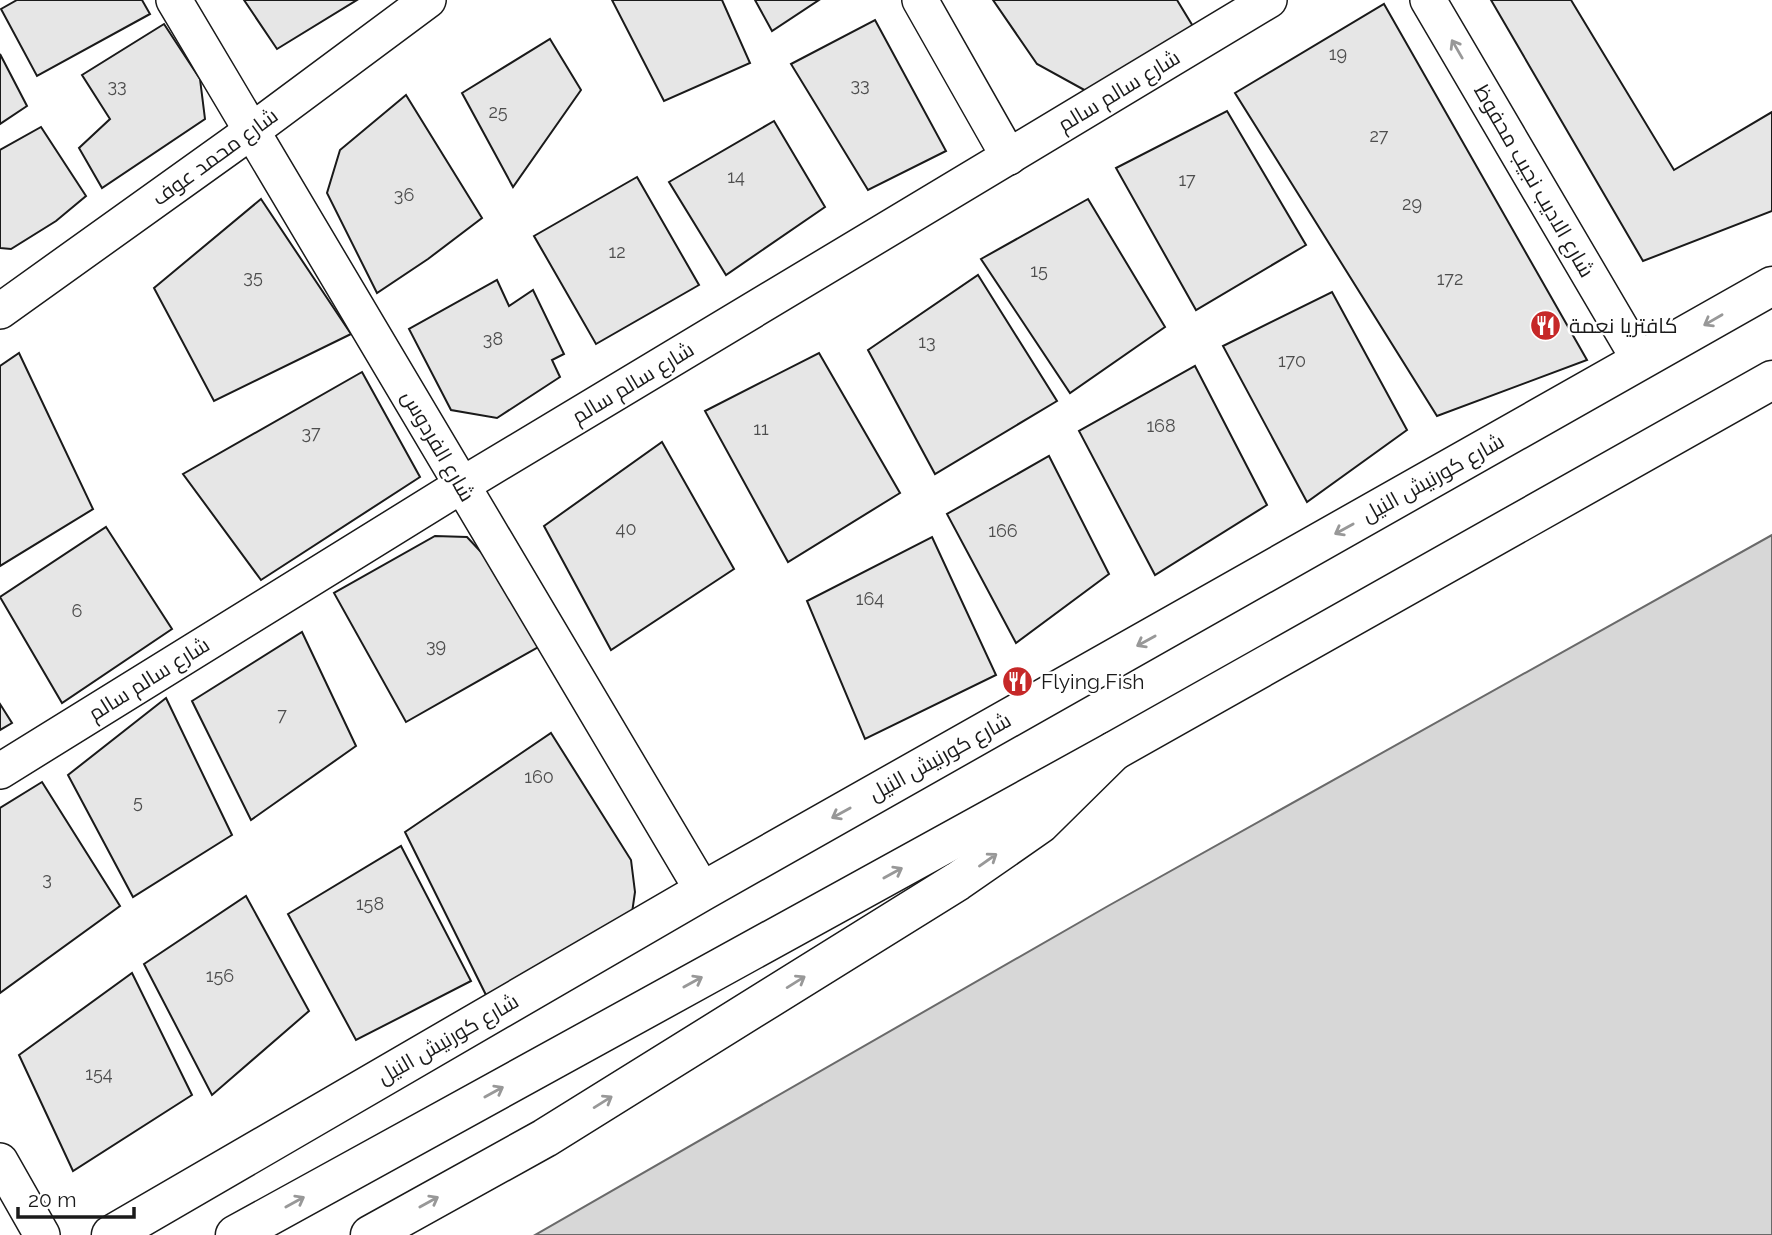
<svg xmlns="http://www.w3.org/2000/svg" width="1772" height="1235" font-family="Raleway,Cairo,sans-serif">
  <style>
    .water { fill: #d7d7d7; stroke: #6a6a6a; stroke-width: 2 }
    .building { fill: #e6e6e6; stroke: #1a1a1a; stroke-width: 2 }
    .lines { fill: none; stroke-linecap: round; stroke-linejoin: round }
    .street-casing { stroke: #1a1a1a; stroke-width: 38 }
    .primary-casing { stroke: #1a1a1a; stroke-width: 41 }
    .highway-casing { stroke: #1a1a1a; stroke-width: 41 }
    .street { stroke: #fff; stroke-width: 35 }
    .primary { stroke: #fff; stroke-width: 38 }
    .highway { stroke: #fff; stroke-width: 38 }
    .oneway { stroke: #989898 }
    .labels { text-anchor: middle; stroke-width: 5; stroke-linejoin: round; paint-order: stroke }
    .number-label { font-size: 18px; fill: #4d4d4d }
    .street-label { font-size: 21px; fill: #1a1a1a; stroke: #fff }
    .poi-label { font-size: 21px; fill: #1a1a1a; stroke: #fff; text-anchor: start }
  </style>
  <rect width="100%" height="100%" fill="#fff"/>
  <path class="water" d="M1772 535V1235H535L1108 906Z"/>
  <g class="building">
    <path d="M17 0H142L150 14 37 76 1 9Z"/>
    <path d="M244 0H357L277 49Z"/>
    <path d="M612 0H722L750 63 664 101Z"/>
    <path d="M755 0H819L772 31Z"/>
    <path d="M993 0H1177L1194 28 1088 92 1037 64Z"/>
    <path d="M1491 0H1571L1674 170 1772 112V211L1643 261Z"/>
    <path d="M1384 4 1587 360 1437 416 1235 93Z"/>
    <path d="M875 20 946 151 868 190 791 64Z"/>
    <path d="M164 24 200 79 205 119 102 188 79 148 110 119 82 75Z"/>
    <path d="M550 39 581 90 513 187 462 93Z"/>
    <path d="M0 54 27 106 0 124Z"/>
    <path d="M406 95 482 218 428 259 377 293 327 193 340 150Z"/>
    <path d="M1227 111 1306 245 1196 310 1116 168Z"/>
    <path d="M774 121 825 207 726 275 669 182Z"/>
    <path d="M41 127 86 196 56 221 11 249 0 248V150Z"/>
    <path d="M637 177 699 285 596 344 534 236Z"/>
    <path d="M261 199 351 334 214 401 154 288Z"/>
    <path d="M1088 199 1165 327 1070 393 981 259Z"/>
    <path d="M978 275 1057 401 935 474 868 350Z"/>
    <path d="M497 280 509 306 533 290 564 354 552 360 560 377 497 418 451 410 409 329Z"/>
    <path d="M1332 292 1407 430 1307 502 1223 346Z"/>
    <path d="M19 353 93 509 0 566V366Z"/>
    <path d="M819 353 900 493 788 562 705 411Z"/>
    <path d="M1195 366 1267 505 1155 575 1079 431Z"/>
    <path d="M362 372 420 477 261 580 183 474Z"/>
    <path d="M662 442 734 569 611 650 544 526Z"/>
    <path d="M1049 456 1109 574 1016 643 947 514Z"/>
    <path d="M106 527 172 629 62 703 0 597Z"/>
    <path d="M435 536 467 537 495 567 540 646 406 722 334 593Z"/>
    <path d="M932 537 996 675 865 739 807 601Z"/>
    <path d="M302 632 356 746 251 820 192 701Z"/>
    <path d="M166 698 232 835 133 897 68 775Z"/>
    <path d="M0 704 12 723 0 730Z"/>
    <path d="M551 733 631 860 635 892 632 913 488 999 405 832Z"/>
    <path d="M42 782 120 906 0 993V808Z"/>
    <path d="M401 846 471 981 356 1040 288 914Z"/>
    <path d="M246 896 309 1011 212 1095 144 964Z"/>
    <path d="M132 973 192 1095 73 1171 19 1055Z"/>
  </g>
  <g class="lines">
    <defs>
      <g id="street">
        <path d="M174 0 703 891"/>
        <path d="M920 0 1009 157"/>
        <path d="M1428 0 1640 361"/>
        <path d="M0 311 253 130 428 0"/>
        <path d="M0 771 462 485 1269 0"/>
        <path d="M0 1161 42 1235"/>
      </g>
      <g id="primary">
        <path d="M111 1235 703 891 1772 286"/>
        <path d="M235 1235 1114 751 1772 380"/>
      </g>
      <path id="highway" d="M370 1235 545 1138 958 881 1040 824 1114 751"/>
    </defs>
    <use href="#street" class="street-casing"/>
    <use href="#primary" class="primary-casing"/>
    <use href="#highway" class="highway-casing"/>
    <use href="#street" class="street"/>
    <use href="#primary" class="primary"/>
    <use href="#highway" class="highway"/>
  </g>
  <defs><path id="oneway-shaft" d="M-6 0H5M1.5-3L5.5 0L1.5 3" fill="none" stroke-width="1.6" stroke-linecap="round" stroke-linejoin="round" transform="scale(1.75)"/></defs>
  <g class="oneway">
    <use href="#oneway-shaft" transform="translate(1457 49) rotate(-120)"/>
    <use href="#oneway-shaft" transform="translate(1713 320) rotate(150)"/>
    <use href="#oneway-shaft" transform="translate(1344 529) rotate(151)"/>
    <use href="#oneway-shaft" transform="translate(1146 641) rotate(151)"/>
    <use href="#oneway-shaft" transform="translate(841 813) rotate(151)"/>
    <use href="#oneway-shaft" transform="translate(988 860) rotate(-35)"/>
    <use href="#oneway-shaft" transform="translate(893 873) rotate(-29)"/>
    <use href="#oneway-shaft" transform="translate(693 982) rotate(-29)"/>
    <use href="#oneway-shaft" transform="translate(796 982) rotate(-32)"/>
    <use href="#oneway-shaft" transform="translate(494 1092) rotate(-29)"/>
    <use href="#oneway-shaft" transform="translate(603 1102) rotate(-32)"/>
    <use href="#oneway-shaft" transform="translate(295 1202) rotate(-29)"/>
    <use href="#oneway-shaft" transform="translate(429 1202) rotate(-29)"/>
  </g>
  <defs>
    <symbol id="restaurant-disc" viewBox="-11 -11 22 22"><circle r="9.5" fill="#c62828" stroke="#fff"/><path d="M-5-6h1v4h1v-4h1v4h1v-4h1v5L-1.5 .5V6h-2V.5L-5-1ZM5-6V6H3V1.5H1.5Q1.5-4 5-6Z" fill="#fff"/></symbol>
  </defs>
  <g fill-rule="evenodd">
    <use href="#restaurant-disc" x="1528" y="308" width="35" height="35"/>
    <use href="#restaurant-disc" x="1000" y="664" width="35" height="35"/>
  </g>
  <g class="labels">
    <g class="number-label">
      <text x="1338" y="60">19</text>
      <text x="860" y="91">33</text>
      <text x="117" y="92">33</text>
      <text x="498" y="118">25</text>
      <text x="1379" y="142">27</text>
      <text x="736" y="183">14</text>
      <text x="1187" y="186">17</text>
      <text x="404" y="201">36</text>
      <text x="1412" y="210">29</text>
      <text x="617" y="258">12</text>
      <text x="1039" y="277">15</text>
      <text x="253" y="283">35</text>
      <text x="1450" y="285">172</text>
      <text x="493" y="345">38</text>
      <text x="927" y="348">13</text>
      <text x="1292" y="367">170</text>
      <text x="1161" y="432">168</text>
      <text x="761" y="435">11</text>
      <text x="311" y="439">37</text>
      <text x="626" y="535">40</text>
      <text x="1003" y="537">166</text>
      <text x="870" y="605">164</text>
      <text x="77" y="617">6</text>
      <text x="436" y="652">39</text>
      <text x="282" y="721">7</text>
      <text x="539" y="783">160</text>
      <text x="138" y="808">5</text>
      <text x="47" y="885">3</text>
      <text x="370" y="910">158</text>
      <text x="220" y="982">156</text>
      <text x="99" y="1080">154</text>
    </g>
    <g class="street-label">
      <text transform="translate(1119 91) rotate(-31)" y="7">شارع سالم سالم</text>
      <text transform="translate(215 157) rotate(-36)" y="7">شارع محمد عوف</text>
      <text transform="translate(1534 181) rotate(60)" y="7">شارع الاديب نجيب محفوظ</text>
      <text transform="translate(633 383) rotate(-31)" y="7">شارع سالم سالم</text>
      <text transform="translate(438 446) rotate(60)" y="7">شارع الفردوس</text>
      <text transform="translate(1433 478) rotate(-29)" y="7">شارع كورنيش النيل</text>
      <text transform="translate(149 679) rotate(-32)" y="7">شارع سالم سالم</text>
      <text transform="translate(940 757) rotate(-29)" y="7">شارع كورنيش النيل</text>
      <text transform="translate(448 1039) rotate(-30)" y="7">شارع كورنيش النيل</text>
    </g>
    <g class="poi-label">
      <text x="1569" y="333">كافتريا نعمة</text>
      <text x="1041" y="689">Flying Fish</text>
    </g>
  </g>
  <path d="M18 1207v10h116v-10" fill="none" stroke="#1a1a1a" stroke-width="3.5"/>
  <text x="28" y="1207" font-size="21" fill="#1a1a1a" stroke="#ffffff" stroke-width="5" paint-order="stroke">20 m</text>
</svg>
